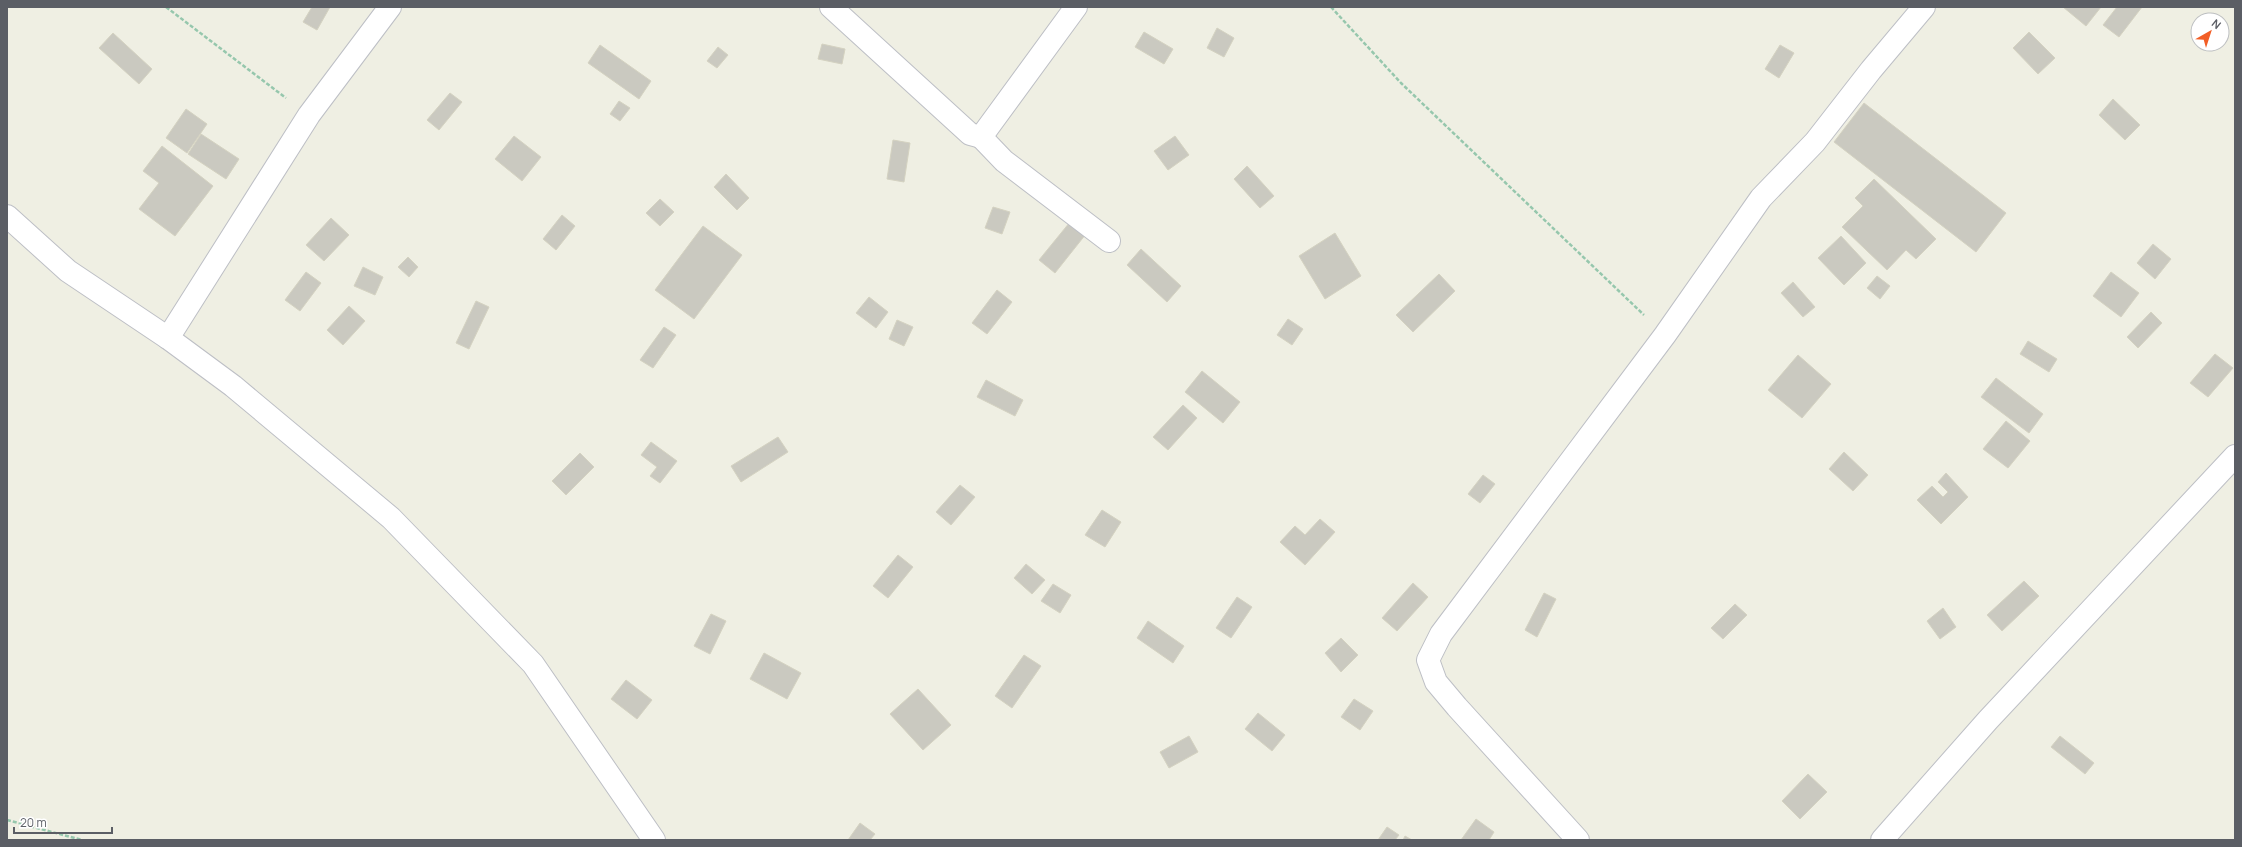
<svg xmlns="http://www.w3.org/2000/svg" width="2242" height="847" font-family="Manrope,sans-serif">
  <style>
    .building { fill: #cac9c0; stroke: #d4d2c1 }
    .lines { fill: none; stroke-linecap: round; stroke-linejoin: round }
    .street-casing { stroke: #bdbfc5; stroke-width: 24 }
    .path { stroke: #96c7ad; stroke-width: 2.5; stroke-dasharray: 4 2; stroke-linecap: butt }
    .street { stroke: #fff; stroke-width: 22 }
  </style>
  <rect width="100%" height="100%" fill="#efefe3"/>
  <g class="building">
    <path d="M312 7H330L317 30 303 22Z"/>
    <path d="M2063 7H2101L2086 26Z"/>
    <path d="M2117 7H2142L2119 37 2103 25Z"/>
    <path d="M1217 28 1234 38 1224 57 1207 48Z"/>
    <path d="M1144 32 1173 49 1164 64 1135 47Z"/>
    <path d="M2029 32 2055 58 2038 74 2013 48Z"/>
    <path d="M113 33 152 69 139 84 99 48Z"/>
    <path d="M822 44 845 49 842 64 818 59Z"/>
    <path d="M600 45 651 81 639 99 588 63Z"/>
    <path d="M1780 45 1794 53 1779 78 1765 69Z"/>
    <path d="M718 47 728 55 717 68 707 61Z"/>
    <path d="M450 93 462 102 439 130 427 120Z"/>
    <path d="M2113 99 2140 125 2125 140 2099 115Z"/>
    <path d="M619 101 630 108 620 121 610 114Z"/>
    <path d="M1864 103 2006 213 1976 252 1834 142Z"/>
    <path d="M186 109 207 124 187 153 166 138Z"/>
    <path d="M201 134 239 159 226 179 188 154Z"/>
    <path d="M514 136 541 157 522 181 495 159Z"/>
    <path d="M1175 136 1189 155 1168 170 1154 151Z"/>
    <path d="M893 140 910 143 904 182 887 179Z"/>
    <path d="M162 146 213 186 175 236 139 209 159 183 143 171Z"/>
    <path d="M1247 166 1274 196 1260 208 1234 179Z"/>
    <path d="M726 174 749 198 737 210 714 187Z"/>
    <path d="M1874 179 1936 239 1916 259 1906 250 1887 270 1842 227 1863 206 1855 198Z"/>
    <path d="M660 199 674 212 660 226 646 213Z"/>
    <path d="M993 207 1010 212 1002 234 985 228Z"/>
    <path d="M562 215 575 226 556 250 543 239Z"/>
    <path d="M331 218 349 235 324 261 306 245Z"/>
    <path d="M1070 222 1086 234 1055 273 1039 260Z"/>
    <path d="M703 226 742 255 694 319 655 290Z"/>
    <path d="M1335 233 1361 276 1325 299 1299 256Z"/>
    <path d="M1841 236 1866 263 1844 285 1818 258Z"/>
    <path d="M2153 244 2171 259 2155 279 2137 263Z"/>
    <path d="M1141 249 1181 286 1167 302 1127 265Z"/>
    <path d="M408 257 418 267 409 277 398 267Z"/>
    <path d="M363 267 383 277 375 295 354 286Z"/>
    <path d="M306 272 321 283 300 311 285 300Z"/>
    <path d="M2111 272 2139 293 2121 317 2093 296Z"/>
    <path d="M1439 274 1455 291 1413 332 1396 315Z"/>
    <path d="M1877 276 1890 286 1880 299 1867 288Z"/>
    <path d="M1793 282 1815 307 1803 317 1781 293Z"/>
    <path d="M997 290 1012 302 987 334 972 323Z"/>
    <path d="M869 297 888 312 876 328 856 313Z"/>
    <path d="M476 301 489 307 469 349 456 343Z"/>
    <path d="M349 306 365 321 343 345 327 330Z"/>
    <path d="M2151 312 2162 323 2138 348 2127 337Z"/>
    <path d="M1288 319 1303 329 1292 345 1277 335Z"/>
    <path d="M897 320 913 327 904 346 889 339Z"/>
    <path d="M664 327 676 335 653 368 640 360Z"/>
    <path d="M2028 341 2057 359 2049 372 2020 354Z"/>
    <path d="M2215 354 2233 368 2208 397 2190 383Z"/>
    <path d="M1798 355 1831 384 1802 418 1768 390Z"/>
    <path d="M1202 371 1240 402 1223 423 1185 392Z"/>
    <path d="M1996 378 2043 414 2029 433 1981 397Z"/>
    <path d="M986 380 1023 400 1015 416 977 397Z"/>
    <path d="M1183 405 1197 418 1168 450 1153 437Z"/>
    <path d="M2006 421 2030 441 2008 468 1983 449Z"/>
    <path d="M778 437 788 452 741 482 731 466Z"/>
    <path d="M651 442 677 461 660 483 650 476 657 467 641 455Z"/>
    <path d="M1844 452 1868 475 1853 491 1829 469Z"/>
    <path d="M580 453 594 467 566 495 552 481Z"/>
    <path d="M1946 473 1968 497 1941 524 1917 500 1932 486 1943 497 1948 492 1938 482Z"/>
    <path d="M1483 475 1495 484 1480 503 1468 494Z"/>
    <path d="M960 485 975 497 951 525 936 512Z"/>
    <path d="M1102 510 1121 522 1105 547 1085 535Z"/>
    <path d="M1320 519 1335 532 1305 565 1280 542 1295 526 1305 535Z"/>
    <path d="M898 555 913 567 888 598 873 586Z"/>
    <path d="M1026 564 1045 580 1032 594 1014 578Z"/>
    <path d="M2024 581 2039 596 2002 631 1987 615Z"/>
    <path d="M1413 583 1428 597 1397 631 1382 618Z"/>
    <path d="M1053 584 1071 595 1060 613 1041 601Z"/>
    <path d="M1544 593 1556 599 1537 637 1525 630Z"/>
    <path d="M1237 597 1252 607 1231 638 1216 628Z"/>
    <path d="M1735 604 1747 615 1723 639 1711 628Z"/>
    <path d="M1943 608 1956 627 1940 639 1927 621Z"/>
    <path d="M711 614 726 621 710 654 694 646Z"/>
    <path d="M1148 621 1184 646 1173 663 1137 638Z"/>
    <path d="M1341 638 1358 655 1341 672 1325 653Z"/>
    <path d="M764 653 801 673 787 699 750 679Z"/>
    <path d="M1024 655 1041 666 1012 708 995 696Z"/>
    <path d="M626 680 652 700 637 719 611 699Z"/>
    <path d="M918 689 951 725 923 750 890 714Z"/>
    <path d="M1354 699 1373 711 1360 730 1341 717Z"/>
    <path d="M1258 713 1285 735 1272 751 1245 729Z"/>
    <path d="M1189 736 1198 752 1169 768 1160 752Z"/>
    <path d="M2060 736 2094 763 2085 774 2051 747Z"/>
    <path d="M1808 774 1827 792 1800 819 1782 801Z"/>
    <path d="M1476 819 1494 832 1489 840H1461Z"/>
    <path d="M860 823 875 834 870 840H848Z"/>
    <path d="M1387 827 1399 835 1395 840H1378Z"/>
    <path d="M1405 836 1412 840H1403Z"/>
  </g>
  <g class="lines">
    <defs>
      <g id="street">
        <path d="M831 7 970 134 981 137 1076 7"/>
        <path d="M981 137 1004 161 1109 241"/>
        <path d="M7 216 68 271 168 338 233 386 391 518 533 664 654 840"/>
        <path d="M168 338 309 115 390 7"/>
        <path d="M1578 840 1457 707 1436 682 1428 660 1441 634 1665 335 1761 198 1815 142 1871 70 1924 7"/>
        <path d="M1882 840 1988 720 2235 456"/>
      </g>
    </defs>
    <use href="#street" class="street-casing"/>
    <g class="path">
      <path d="M166 7 286 98"/>
      <path d="M1331 7 1401 83 1644 315"/>
      <path d="M7 820 82 840"/>
    </g>
    <use href="#street" class="street"/>
  </g>
  <rect width="2242" height="847" fill="none" stroke="#5b5e65" stroke-width="16"/>
  <g transform="translate(2210 32) rotate(39)"><circle r="19" fill="#ffffff" stroke="#bdbfc1"/>
  <path d="M0-3L7 15L0 10L-7 15Z" fill="#f25e26"/>
  <text y="-6" font-size="11" font-weight="bold" text-anchor="middle" fill="#5b5e65">N</text>
  </g>
  <path d="M14 827v6h98v-6" fill="none" stroke="#5b5e65" stroke-width="2"/>
  <text x="20" y="827" font-size="12" fill="#5b5e65" stroke="#ffffff" stroke-width="3" paint-order="stroke">20 m</text>
</svg>
